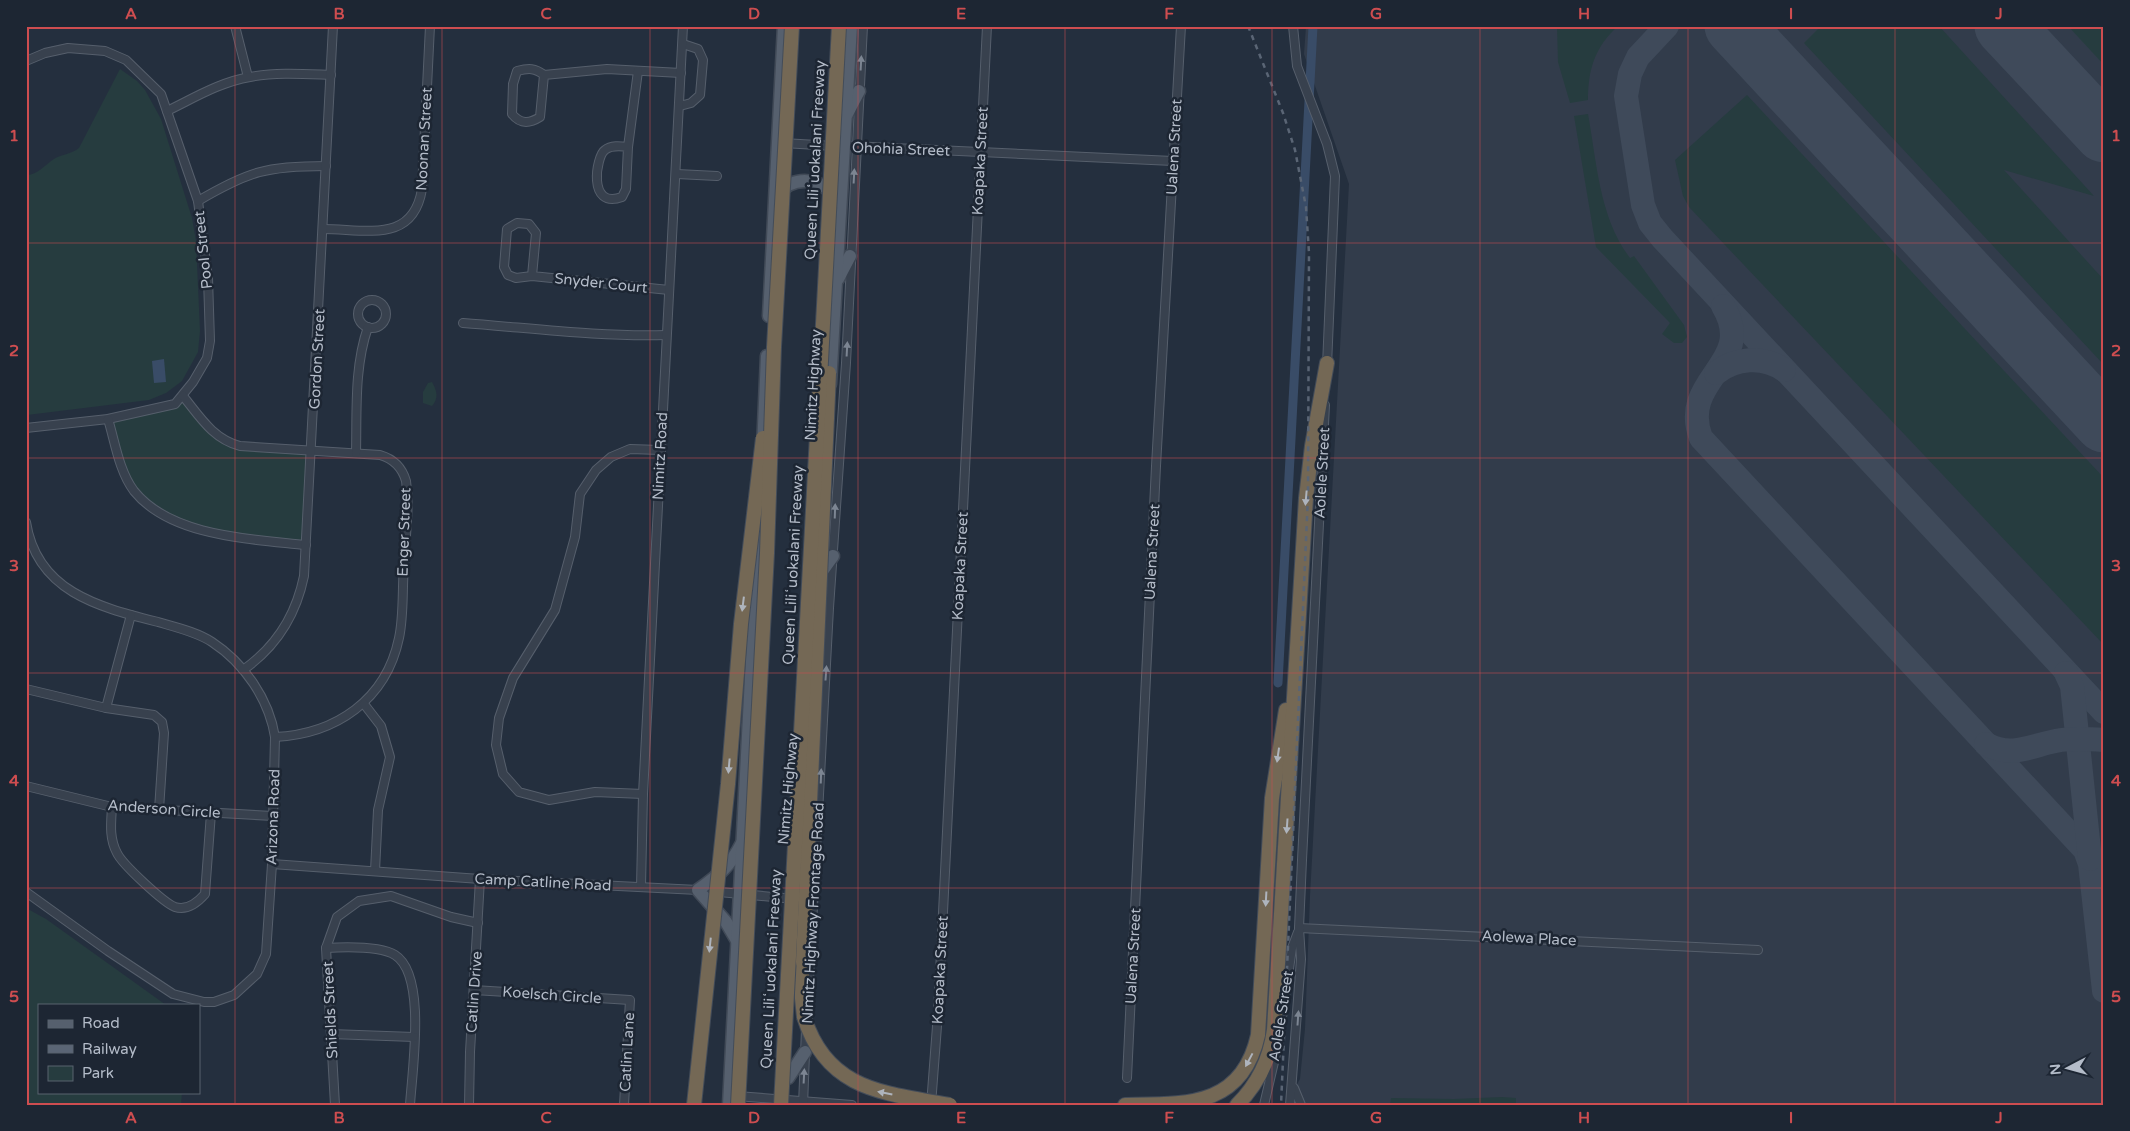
<svg xmlns="http://www.w3.org/2000/svg" width="2130" height="1131" font-family="'Varela Round',sans-serif">
  <style>
    .airport { fill: #323c4b }
    .green { fill: #263c3f }
    .water { fill: #394c67 }
    .lines { fill: none; stroke-linecap: round; stroke-linejoin: round }
    .canal { stroke: #394c67; stroke-width: 9 }
    .taxiway { stroke: #3f4a5a; stroke-width: 24 }
    .runway { stroke: #3f4a5a; stroke-width: 59 }
    .minor-casing { stroke: #565f6c; stroke-width: 10 }
    .primary-casing { stroke: #414a57; stroke-width: 15 }
    .motorway-casing { stroke: #434c59; stroke-width: 16 }
    .minor { stroke: #38414e; stroke-width: 8 }
    .primary { stroke: #56606e; stroke-width: 12 }
    .motorway { stroke: #746855; stroke-width: 14 }
    .rail { stroke: #5a6575; stroke-width: 2.5; stroke-dasharray: 5 5; stroke-linecap: butt }
    .motorway-bridge-casing { stroke: #434c59; stroke-width: 16; stroke-linecap: butt }
    .motorway-bridge { stroke: #746855; stroke-width: 14 }
    .oneway { fill: #7c8592 }
    .oneway2 { fill: #aeb4bd }
    .grid { fill: none; stroke: #ce4d50; stroke-width: 1; stroke-opacity: 0.55 }
    .labels { text-anchor: middle; stroke-width: 5; stroke-linejoin: round; paint-order: stroke }
    .street-label { font-size: 15px; fill: #b4bcc9; stroke: #1d2633 }
    .neatline { fill: none; stroke: #ce4d50; stroke-width: 2 }
    .grid-label { font-size: 16px; text-anchor: middle; font-weight: bold; fill: #ce4d50 }
  </style>
  <rect width="100%" height="100%" fill="#242f3e"/>
  <path class="airport" d="M1306 26H2104V1105H1285L1300 1079 1305 1029 1310 896 1349 184 1304 54Z"/>
  <g class="green">
    <path d="M1557 26H1618C1595 47 1588 69 1588 100L1570 103 1558 62Z"/>
    <path d="M1821 26H1939L2094 196 2004 170 2104 280V365L1804 43Z"/>
    <path d="M2068 26H2104V65Z"/>
    <path d="M120 69 137 81 145 90 161 119 192 218 196 241 200 331 198 352 182 381 166 393 149 400 27 415 26 175C36 176 45 165 54 159 62 154 72 154 79 148Z"/>
    <path d="M1747 95 2104 478V645L1689 207 1683 196 1675 160Z"/>
    <path d="M1588 114C1597 163 1599 217 1630 258L1634 256 1684 325 1687 337 1682 343H1674L1662 334 1670 323 1596 247 1574 116Z"/>
    <path d="M432 382C437 391 439 398 432 406L423 403V392L428 383Z"/>
    <path d="M183 396 223 441 312 450 306 545 247 538 168 519 134 490 108 419 156 410Z"/>
    <path d="M26 908 46 919 166 1005H39V1092H182L181 1105H26Z"/>
    <path d="M1502 1097 1516 1098V1105H1390L1391 1098 1454 1099Z"/>
  </g>
  <path class="water" d="M164 359 166 382 154 383 152 361Z"/>
  <g class="lines">
    <path class="canal" d="M1278 683 1313 26"/>
    <g class="taxiway">
      <path d="M1667 26 1638 57 1630 74 1626 96 1643 205 1650 223 1662 238 2104 712"/>
      <path d="M1723 306C1758 364 1678 378 1701 438L2085 850 2090 864 2104 991"/>
      <path d="M1716 373C1735 358 1763 355 1784 370"/>
      <path d="M2066 673 2072 686 2090 859"/>
      <path d="M1986 744C2013 759 2034 744 2061 740 2075 738 2090 739 2104 740"/>
    </g>
    <g class="runway">
      <path d="M1734 26 2104 423"/>
      <path d="M2004 26 2104 133"/>
    </g>
    <defs>
      <g id="minor">
        <path d="M235 26 248 77"/>
        <path d="M1293 26 1297 66 1327 144 1335 176 1327 366"/>
        <path d="M26 61 45 53 68 48 105 51 126 60 161 94 198 201 208 278 210 341 207 358 193 382 175 404 108 419 26 428"/>
        <path d="M544 75C535 68 529 68 517 71L513 84 512 114C520 124 529 124 540 117L544 75 607 69 681 73"/>
        <path d="M680 106 691 103 700 95 703 60 698 49 683 44"/>
        <path d="M167 111C194 98 220 82 250 77 276 72 304 74 331 75"/>
        <path d="M783 143 834 146"/>
        <path d="M851 146 1173 161"/>
        <path d="M628 147C620 146 611 145 605 150 596 156 587 210 622 197L626 189 628 147 638 71"/>
        <path d="M677 174 717 176"/>
        <path d="M198 201C249 171 267 166 326 166"/>
        <path d="M323 229C366 229 413 244 422 189L430 26"/>
        <path d="M532 276 536 233 529 224 517 223 507 229 504 267 508 275 516 278 532 276 669 290"/>
        <circle cx="372" cy="314" r="14"/>
        <path d="M463 323C531 328 599 337 666 335"/>
        <path d="M183 396C200 417 213 439 240 446L380 455C394 459 402 467 406 481 410 508 405 538 404 565 402 589 404 615 399 638 386 700 336 734 275 737"/>
        <path d="M108 419C115 442 119 471 134 491 171 537 252 539 306 545"/>
        <path d="M356 453C357 412 354 367 368 327"/>
        <path d="M26 522C37 592 99 607 158 622 175 627 197 632 212 642 244 663 269 699 275 737L272 864 266 954 257 974 234 995 214 1002H204L173 994 108 951 26 892"/>
        <path d="M243 670C276 647 296 615 304 576L333 26"/>
        <path d="M26 689 106 708 154 715 162 722 164 733 159 810"/>
        <path d="M364 704 381 726 390 757 378 810 375 871"/>
        <path d="M106 708 131 615"/>
        <path d="M26 786 112 807 273 816"/>
        <path d="M643 794 595 792 549 800 519 792 503 774 496 745 499 718 513 678 555 610 575 537 580 494 596 470 611 457 630 449 660 450"/>
        <path d="M112 807C111 823 109 838 117 853 122 864 164 903 175 907 187 911 198 902 205 894L211 813"/>
        <path d="M272 864 480 879 698 890 795 899"/>
        <path d="M641 887 643 794 683 26"/>
        <path d="M1299 928 1758 950"/>
        <path d="M326 948C344 947 380 946 395 955 427 975 412 1071 410 1105"/>
        <path d="M474 990 630 1000 624 1105"/>
        <path d="M808 1000 829 608 846 363 863 26"/>
        <path d="M331 1034 414 1037"/>
        <path d="M1127 1078 1156 466 1181 26"/>
        <path d="M1294 1088 1301 1105"/>
        <path d="M737 1096 852 1105"/>
        <path d="M335 1105 326 948 337 917 359 901 391 896 451 917 478 923"/>
        <path d="M469 1105 470 1052 480 879"/>
        <path d="M803 1105 806 1029"/>
        <path d="M931 1105 938 1013 987 26"/>
        <path d="M1264 1105 1278 1045 1292 948 1298 932"/>
        <path d="M1290 1105 1301 959 1299 928 1302 860 1325 405"/>
      </g>
      <g id="primary">
        <path d="M847 114 859 91"/>
        <path d="M778 195C791 175 823 177 834 198"/>
        <path d="M838 279 850 256"/>
        <path d="M769 316 784 26"/>
        <path d="M830 384 851 26"/>
        <path d="M763 448 767 356"/>
        <path d="M818 577 833 556"/>
        <path d="M803 875 816 859"/>
        <path d="M739 944 726 922 698 890C718 876 731 865 742 843"/>
        <path d="M788 1078 805 1052"/>
        <path d="M729 1105 759 521"/>
      </g>
      <g id="motorway">
        <path d="M803 962 801 989 804 1017"/>
        <path d="M1125 1105C1185 1104 1242 1108 1258 1035L1272 798 1286 710"/>
        <path d="M1237 1105C1258 1084 1270 1059 1274 1030L1306 498 1312 446 1327 363"/>
      </g>
    </defs>
    <use href="#minor" class="minor-casing"/>
    <use href="#primary" class="primary-casing"/>
    <use href="#motorway" class="motorway-casing"/>
    <use href="#minor" class="minor"/>
    <use href="#primary" class="primary"/>
    <use href="#motorway" class="motorway"/>
    <path class="rail" d="M1248 26 1283 113 1295 150 1306 207 1309 253 1308 495 1281 1105"/>
    <defs>
      <g id="motorway-bridge">
        <path d="M803 962 829 373"/>
        <path d="M804 1017C827 1091 885 1093 950 1105"/>
        <path d="M694 1105 728 784 741 624 763 438"/>
        <path d="M738 1105 767 553 774 347 792 26"/>
        <path d="M781 1105 839 26"/>
      </g>
    </defs>
    <use href="#motorway-bridge" class="motorway-bridge-casing"/>
    <use href="#motorway-bridge" class="motorway-bridge"/>
  </g>
  <defs><path id="oneway-solid" d="M-6-.8H1V-3.2L6.5 0L1 3.2V.8H-6Z" transform="scale(1.25)"/></defs>
  <g class="oneway">
    <use href="#oneway-solid" transform="translate(861 63) rotate(-87)"/>
    <use href="#oneway-solid" transform="translate(854 176) rotate(-87)"/>
    <use href="#oneway-solid" transform="translate(847 349) rotate(-87)"/>
    <use href="#oneway-solid" transform="translate(835 511) rotate(-88)"/>
    <use href="#oneway-solid" transform="translate(826 673) rotate(-86)"/>
    <use href="#oneway-solid" transform="translate(821 776) rotate(-88)"/>
    <use href="#oneway-solid" transform="translate(1298 1018) rotate(-86)"/>
    <use href="#oneway-solid" transform="translate(804 1076) rotate(-87)"/>
  </g>
  <g class="oneway2">
    <use href="#oneway-solid" transform="translate(1306 498) rotate(95)"/>
    <use href="#oneway-solid" transform="translate(743 604) rotate(97)"/>
    <use href="#oneway-solid" transform="translate(1278 755) rotate(98)"/>
    <use href="#oneway-solid" transform="translate(729 766) rotate(95)"/>
    <use href="#oneway-solid" transform="translate(1287 826) rotate(94)"/>
    <use href="#oneway-solid" transform="translate(1266 899) rotate(93)"/>
    <use href="#oneway-solid" transform="translate(710 945) rotate(96)"/>
    <use href="#oneway-solid" transform="translate(1249 1060) rotate(118)"/>
    <use href="#oneway-solid" transform="translate(885 1093) rotate(-169)"/>
  </g>
  <path class="grid" d="M235 26V1105M442 26V1105M650 26V1105M858 26V1105M1065 26V1105M1272 26V1105M1480 26V1105M1688 26V1105M1895 26V1105M26 243H2104M26 458H2104M26 673H2104M26 888H2104"/>
  <g class="labels">
    <g class="street-label">
      <text transform="translate(424 139) rotate(-87)" y="5">Noonan Street</text>
      <text transform="translate(1174 147) rotate(-87)" y="5">Ualena Street</text>
      <text transform="translate(901 149) rotate(2)" y="5">Ohohia Street</text>
      <text transform="translate(815 160) rotate(-87)" y="5">Queen Liliʻuokalani Freeway</text>
      <text transform="translate(980 161) rotate(-87)" y="5">Koapaka Street</text>
      <text transform="translate(203 250) rotate(-96)" y="5">Pool Street</text>
      <text transform="translate(601 283) rotate(6)" y="5">Snyder Court</text>
      <text transform="translate(317 359) rotate(-87)" y="5">Gordon Street</text>
      <text transform="translate(813 385) rotate(-87)" y="5">Nimitz Highway</text>
      <text transform="translate(660 456) rotate(-87)" y="5">Nimitz Road</text>
      <text transform="translate(1322 473) rotate(-87)" y="5">Aolele Street</text>
      <text transform="translate(404 532) rotate(-88)" y="5">Enger Street</text>
      <text transform="translate(1152 552) rotate(-87)" y="5">Ualena Street</text>
      <text transform="translate(793 565) rotate(-87)" y="5">Queen Liliʻuokalani Freeway</text>
      <text transform="translate(960 566) rotate(-87)" y="5">Koapaka Street</text>
      <text transform="translate(788 789) rotate(-85)" y="5">Nimitz Highway</text>
      <text transform="translate(164 809) rotate(4)" y="5">Anderson Circle</text>
      <text transform="translate(273 817) rotate(-88)" y="5">Arizona Road</text>
      <text transform="translate(543 882) rotate(3)" y="5">Camp Catline Road</text>
      <text transform="translate(813 913) rotate(-87)" y="5">Nimitz Highway Frontage Road</text>
      <text transform="translate(1529 938) rotate(3)" y="5">Aolewa Place</text>
      <text transform="translate(1133 956) rotate(-87)" y="5">Ualena Street</text>
      <text transform="translate(771 969) rotate(-87)" y="5">Queen Liliʻuokalani Freeway</text>
      <text transform="translate(940 970) rotate(-87)" y="5">Koapaka Street</text>
      <text transform="translate(474 992) rotate(-86)" y="5">Catlin Drive</text>
      <text transform="translate(552 995) rotate(4)" y="5">Koelsch Circle</text>
      <text transform="translate(330 1010) rotate(-93)" y="5">Shields Street</text>
      <text transform="translate(1281 1016) rotate(-81)" y="5">Aolele Street</text>
      <text transform="translate(627 1052) rotate(-87)" y="5">Catlin Lane</text>
    </g>
  </g>
  <rect width="2130" height="1131" fill="none" stroke="#1d2633" stroke-width="55"/>
  <rect x="38" y="1004" width="162" height="90" fill="#1d2633" stroke="#59626f"/>
  <rect x="48" y="1020" width="25" height="8" fill="#56606e" stroke="#59626f"/>
  <text x="82" y="1028" font-size="15" fill="#b4bcc9">Road</text>
  <rect x="48" y="1045" width="25" height="8" fill="#5a6575" stroke="#59626f"/>
  <text x="82" y="1054" font-size="15" fill="#b4bcc9">Railway</text>
  <rect x="48" y="1066" width="25" height="15" fill="#263c3f" stroke="#59626f"/>
  <text x="82" y="1078" font-size="15" fill="#b4bcc9">Park</text>
  <g transform="translate(2068 1068) rotate(264)" stroke="#1d2633" stroke-width="4" paint-order="stroke">
  <path d="M0-4L9 19L0 12L-9 19Z" fill="#b4bcc9"/>
  <text y="-8" font-size="14" font-weight="bold" text-anchor="middle" fill="#b4bcc9">N</text>
  </g>
  <rect x="28" y="28" width="2074" height="1076" class="neatline"/>
  <g class="grid-label">
    <text x="131" y="19">A</text>
    <text x="339" y="19">B</text>
    <text x="546" y="19">C</text>
    <text x="754" y="19">D</text>
    <text x="961" y="19">E</text>
    <text x="1169" y="19">F</text>
    <text x="1376" y="19">G</text>
    <text x="1584" y="19">H</text>
    <text x="1791" y="19">I</text>
    <text x="1999" y="19">J</text>
    <text x="14" y="141">1</text>
    <text x="2116" y="141">1</text>
    <text x="14" y="356">2</text>
    <text x="2116" y="356">2</text>
    <text x="14" y="571">3</text>
    <text x="2116" y="571">3</text>
    <text x="14" y="786">4</text>
    <text x="2116" y="786">4</text>
    <text x="14" y="1002">5</text>
    <text x="2116" y="1002">5</text>
    <text x="131" y="1123">A</text>
    <text x="339" y="1123">B</text>
    <text x="546" y="1123">C</text>
    <text x="754" y="1123">D</text>
    <text x="961" y="1123">E</text>
    <text x="1169" y="1123">F</text>
    <text x="1376" y="1123">G</text>
    <text x="1584" y="1123">H</text>
    <text x="1791" y="1123">I</text>
    <text x="1999" y="1123">J</text>
  </g>
</svg>
